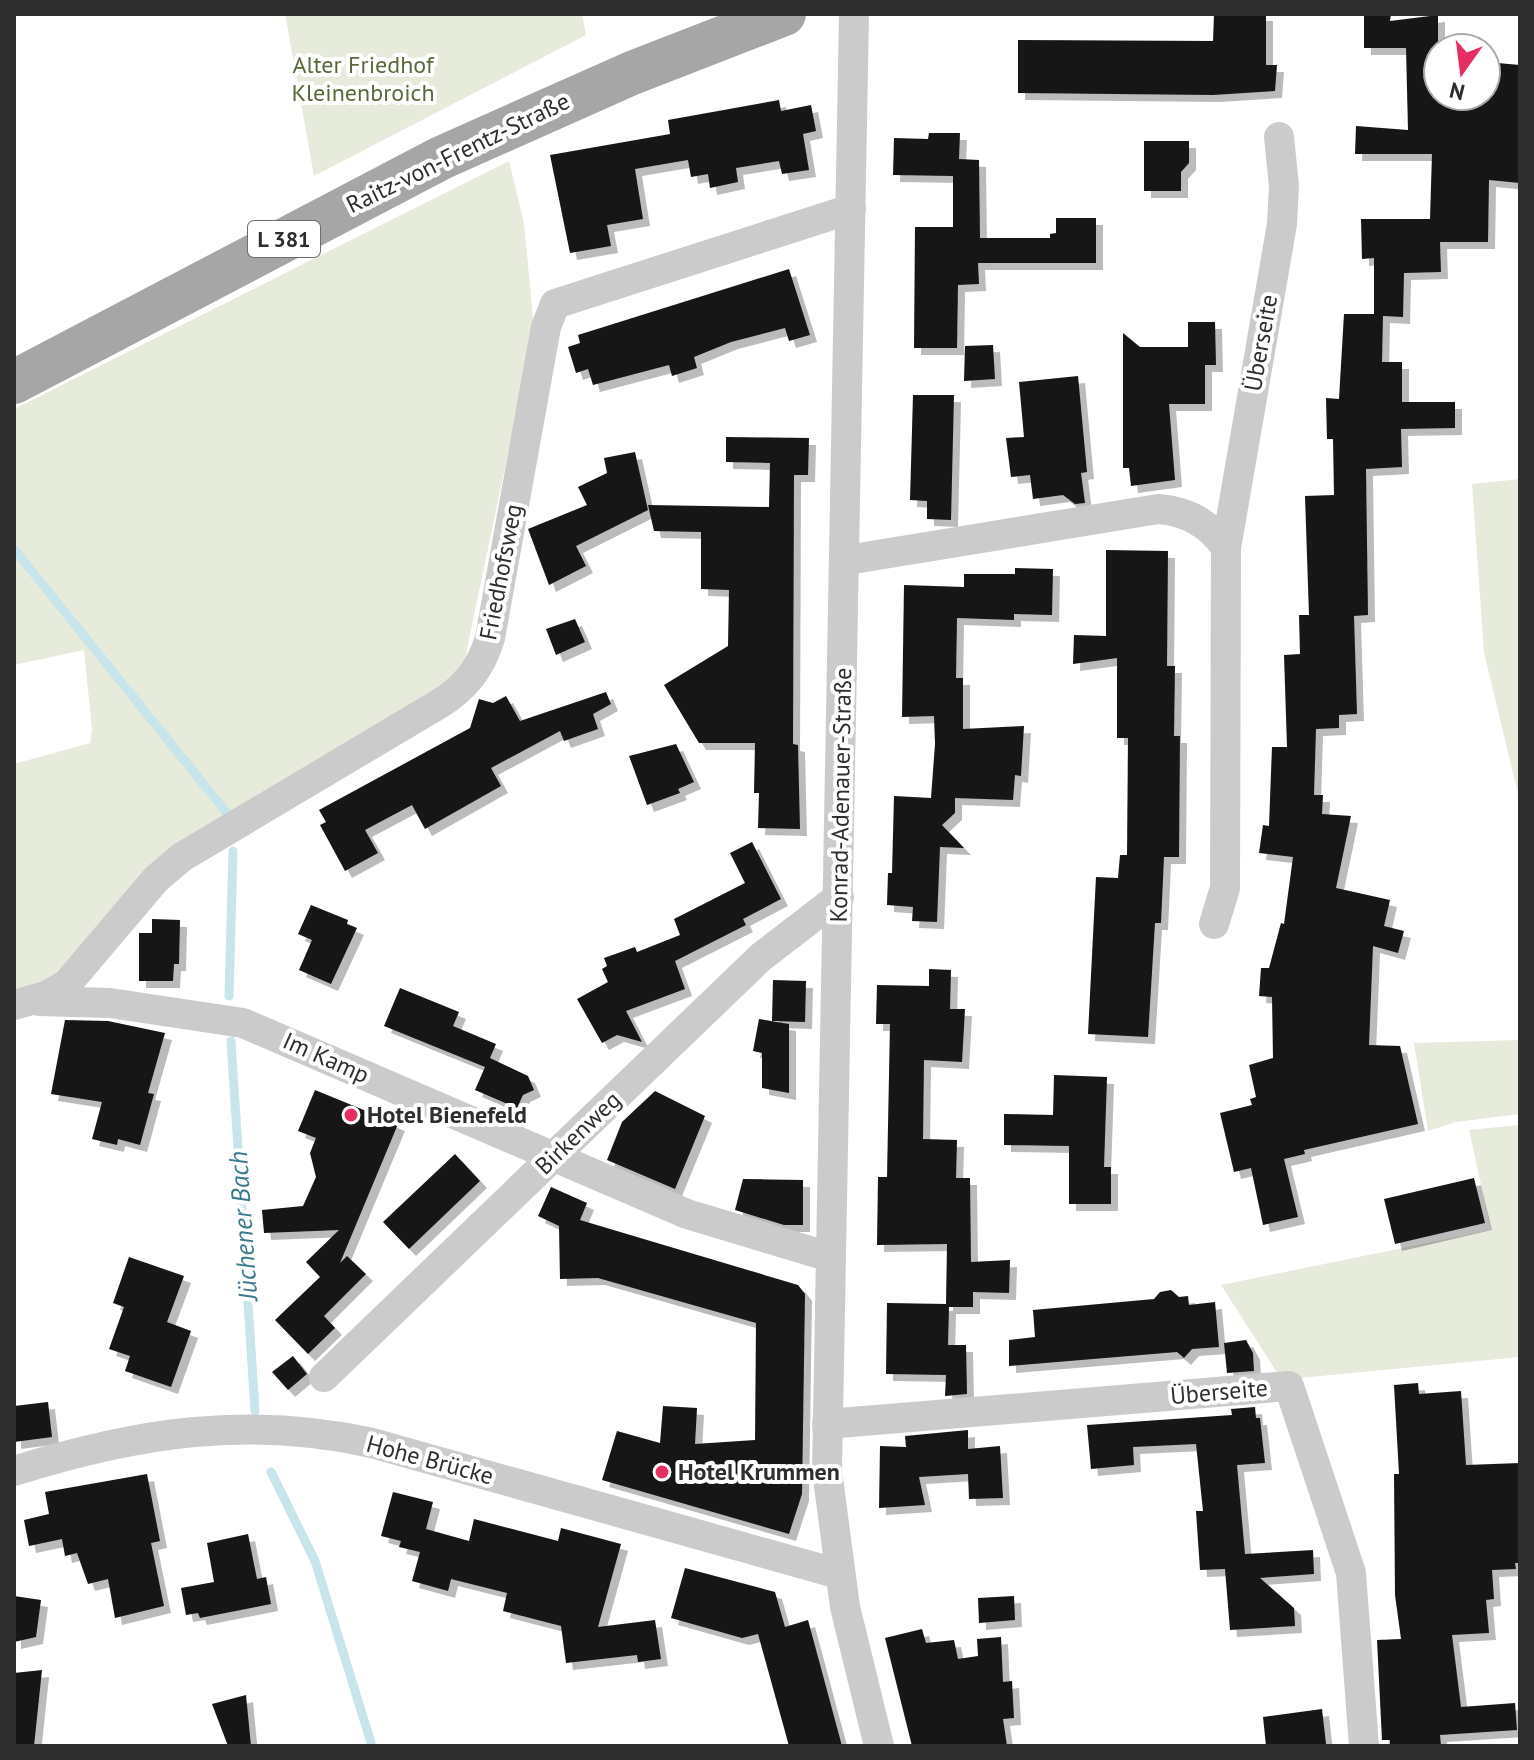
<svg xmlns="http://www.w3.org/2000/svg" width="1534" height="1760" font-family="'PT Sans',sans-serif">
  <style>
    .green { fill: #e7ebdb }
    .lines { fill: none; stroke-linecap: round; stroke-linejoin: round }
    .stream { stroke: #c7e5eb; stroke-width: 9 }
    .building { fill: #151515; filter: url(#shadow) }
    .street { stroke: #cbcbcb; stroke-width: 30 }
    .primary { stroke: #a6a6a6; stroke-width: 44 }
    .poi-dot { fill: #e52f62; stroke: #fff; stroke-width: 3 }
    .labels { text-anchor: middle; stroke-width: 8; stroke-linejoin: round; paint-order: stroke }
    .shield { fill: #fff; stroke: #6d6d6d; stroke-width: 2 }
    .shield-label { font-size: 22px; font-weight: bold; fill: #2e2e2e }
    .park-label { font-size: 24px; fill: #5a693b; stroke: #fff }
    .street-label { font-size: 24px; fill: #2e2e2e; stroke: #fff }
    .poi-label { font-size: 24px; font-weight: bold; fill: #2e2e2e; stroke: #fff; text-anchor: start }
    .water-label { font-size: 26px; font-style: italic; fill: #3a7a8a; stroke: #fff }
  </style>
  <defs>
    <filter id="shadow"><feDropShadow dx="7" dy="7" stdDeviation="0" flood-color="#0004"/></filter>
  </defs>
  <rect width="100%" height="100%" fill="#fff"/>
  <g class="green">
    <path d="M285 14H582L586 35 314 176Z"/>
    <path d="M509 161 524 223 534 328 465 659 449 682 259 796 59 980 14 998V764L90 743 92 729 84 650 14 665V409Z"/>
    <path d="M1520 479V802L1484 653 1472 484Z"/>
    <path d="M1520 1040V1114L1456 1122 1428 1131 1414 1043Z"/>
    <path d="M1520 1125V1357L1289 1379 1276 1371 1221 1285 1491 1230 1469 1130Z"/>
  </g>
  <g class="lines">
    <g class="stream">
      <path d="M14 549 226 812"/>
      <path d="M229 996 233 851"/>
      <path d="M231 1041 255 1411"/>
      <path d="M271 1472 315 1561 372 1746"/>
    </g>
  </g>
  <g class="building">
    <path d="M1214 14H1266V65H1277L1275 91 1213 95 1018 93V40L1213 41Z"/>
    <path d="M1364 14H1391L1390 21 1438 15V96H1486V62L1520 65V183L1489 180 1488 242H1440L1441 272 1404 273 1403 317 1383 316 1382 362H1402V402H1455V428L1401 429 1402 467 1366 469 1368 615 1354 616 1357 714 1339 715V728L1316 729 1314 795H1323L1322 814 1351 816 1336 888 1390 900 1384 926 1404 931 1398 953 1373 946 1369 1045 1400 1046 1418 1124 1304 1150 1305 1154 1284 1159 1298 1217 1263 1225 1251 1168 1234 1172 1220 1113 1252 1105 1250 1099 1256 1097 1249 1065 1273 1058 1272 997 1259 996 1261 968H1269L1281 923 1284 924 1293 857 1259 853 1263 825 1269 826 1272 747H1287L1284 655 1300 654 1299 615H1309L1305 496 1334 495 1333 439H1327L1326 398 1339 399 1344 314H1374V258L1362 259 1361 219H1430L1432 154H1355L1356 126 1408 130 1406 48H1364Z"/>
    <path d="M779 100 781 111 811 105 816 131 803 134 809 170 782 174 779 161 736 168 738 182 710 188 708 174 691 177 688 160 635 169 643 219 607 225 611 246 570 253 550 155 670 134 668 120Z"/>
    <path d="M929 133H960L959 159 979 160 980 238H1050V234L1056 233V218H1096V263H978L979 284 958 285 957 348H914L915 227H953V176L893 175 894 138 928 139Z"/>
    <path d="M1144 141H1189V163L1181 172V191H1144Z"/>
    <path d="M789 269 810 335 789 341 785 328 731 342 694 357 697 368 672 376 669 365 593 385 588 369 576 373 568 347 580 343 578 335Z"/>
    <path d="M1188 322H1215L1216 365H1205V404H1169L1175 480 1131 486 1129 468H1123V333L1140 347H1188Z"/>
    <path d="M993 345 995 379 964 381 965 346Z"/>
    <path d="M1078 376 1087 472 1081 473 1085 503 1075 504 1063 495 1033 499 1030 475 1011 477 1006 438 1024 437 1019 382Z"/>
    <path d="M913 395H954L951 520 927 519V501L910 500Z"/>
    <path d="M726 437 809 438 808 475H794L793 744 798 745 800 829 758 828 759 793H754L755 743H699L664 685 728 646 729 590 701 589V532L654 531 648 505 769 507 770 463 726 462Z"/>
    <path d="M635 452 648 510 576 546 586 566 549 585 528 529 587 505 578 487 607 473 604 458Z"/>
    <path d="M1106 550 1168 551 1167 666H1175L1174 736H1180L1179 857H1164L1161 923H1155L1148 1037 1088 1034 1096 877 1118 878 1120 855H1127L1128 738H1117V658L1073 664 1074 635 1106 636Z"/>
    <path d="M1015 568 1053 569 1052 615 1014 614V620L957 618 956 678H963V729L1024 726 1021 776 1015 775 1013 800 955 798V813L942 825 964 848 940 847 937 922 912 921 913 907 887 905 888 873H892L894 796 931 798 935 744 934 716 902 717 904 585 964 587V574H1015Z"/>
    <path d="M575 619 585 642 556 655 546 629Z"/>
    <path d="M606 692 611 704 593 714 598 729 564 741 560 731 491 768 501 786 425 829 412 805 365 830 378 853 345 871 320 825 326 822 319 810 470 728 479 699 493 703 506 696 520 721Z"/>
    <path d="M676 744 694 782 678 789 680 793 647 805 629 756Z"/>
    <path d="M752 842 781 899 743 919 746 925 675 961 685 989 626 1011 642 1042 617 1035 602 1043 577 999 608 982 602 969 607 966 604 958 635 947 637 952 680 935 674 919 745 883 730 853Z"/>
    <path d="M311 905 348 920 347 924 357 928 331 984 299 970 312 940 298 934Z"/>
    <path d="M152 919 180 920 179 964H174L173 981H139V933H152Z"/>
    <path d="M929 969 951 970 950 1009H965L962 1062 924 1060 923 1139 957 1140 956 1178H970L971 1262 1010 1260 1009 1293 973 1292V1307H949L948 1345H966L967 1394 945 1396 946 1375 886 1374 887 1303 946 1304 947 1244 877 1245 878 1177H887L890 1024H876L877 985 929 986Z"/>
    <path d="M773 980 806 981 805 1022 772 1021Z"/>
    <path d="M400 988 459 1012 453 1026 496 1044 490 1058 528 1076 534 1090 523 1095 517 1108 475 1090 485 1067 384 1026Z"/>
    <path d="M759 1019 789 1024V1093L762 1088V1053L753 1051Z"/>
    <path d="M65 1020 108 1021 165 1033 148 1093 154 1094 140 1145 118 1139 117 1145 92 1139 102 1102 51 1094Z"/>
    <path d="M1054 1075 1107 1077 1104 1167H1111V1204H1069V1146L1004 1145V1114L1053 1115Z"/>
    <path d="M315 1090 398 1124 340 1263 347 1256 366 1274 324 1316 335 1328 308 1354 275 1320 320 1277 306 1262 339 1230 264 1233 262 1210 303 1206 316 1177 310 1153 316 1138 298 1131Z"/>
    <path d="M655 1091 705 1116 675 1189 607 1160 622 1122Z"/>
    <path d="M455 1154 480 1181 409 1249 383 1222Z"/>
    <path d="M1474 1178 1485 1223 1395 1244 1384 1199Z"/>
    <path d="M743 1179 803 1180V1225H784L735 1210Z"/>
    <path d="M551 1187 587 1203 580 1220 798 1285 805 1294 802 1494 789 1534 602 1480 617 1431 660 1443 663 1406 697 1408 695 1444 755 1440 756 1323 598 1278 560 1279 559 1226 538 1216Z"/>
    <path d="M129 1257 184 1276 167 1322 191 1331 171 1387 125 1371 130 1356 109 1349 124 1307 113 1303Z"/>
    <path d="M1171 1290 1179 1297 1188 1296 1189 1305 1215 1302 1219 1347 1192 1349 1184 1358 1177 1352 1009 1366V1340L1035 1337 1033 1310 1154 1299 1160 1292Z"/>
    <path d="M1246 1340 1253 1353 1254 1371 1227 1373 1224 1343Z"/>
    <path d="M293 1356 307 1374 288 1390 272 1372Z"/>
    <path d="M1418 1383 1419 1394 1461 1391 1466 1465 1520 1463V1563H1515L1516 1569 1492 1570 1494 1599 1486 1600 1489 1633 1452 1635 1461 1707 1515 1703 1517 1730 1440 1735 1441 1746H1390V1740H1382L1377 1640 1401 1639 1395 1595 1394 1474H1399L1394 1385Z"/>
    <path d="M48 1402 52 1437 14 1442V1406Z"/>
    <path d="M1255 1407 1256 1418H1260L1265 1463 1237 1465 1245 1554 1313 1550 1314 1574 1260 1578 1294 1608 1295 1626 1230 1630 1225 1569 1200 1570 1196 1511H1203L1196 1444 1133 1447 1134 1465 1091 1469 1087 1425 1232 1415 1231 1409Z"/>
    <path d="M968 1430V1449L1000 1446 1003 1498 969 1499 968 1474 919 1477 925 1505 879 1508 880 1446 906 1447 905 1436Z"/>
    <path d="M147 1474 160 1541 151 1543 164 1606 115 1618 108 1579 88 1584 77 1553 65 1556 62 1539 29 1546 24 1520 49 1514 45 1492Z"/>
    <path d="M393 1492 433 1502 426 1529 469 1541 474 1519 558 1541 561 1528 621 1544 598 1627 655 1620 661 1659 638 1662 637 1655 566 1663 561 1626 503 1611 507 1593 451 1579 448 1591 412 1581 420 1552 399 1547 401 1541 381 1536Z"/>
    <path d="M248 1534 257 1579 266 1577 271 1604 200 1618 198 1613 186 1615 181 1588 214 1582 207 1543Z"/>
    <path d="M685 1568 775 1592 785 1627 808 1620 842 1746H789L758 1634 742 1638 671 1618Z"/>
    <path d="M14 1596 41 1600 36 1637 14 1642Z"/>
    <path d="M1014 1596 1015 1620 979 1623 978 1598Z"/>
    <path d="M922 1629 926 1643 954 1640 958 1659 978 1656 977 1639 1001 1637 1003 1682 1012 1681 1014 1718 1003 1719 1007 1746H912L885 1638Z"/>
    <path d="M42 1670 34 1746H14V1673Z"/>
    <path d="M246 1695 251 1746H228L212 1704Z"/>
    <path d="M1322 1709 1326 1744 1266 1746 1263 1717Z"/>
  </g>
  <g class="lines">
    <g class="street">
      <path d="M854 14 827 1471 845 1607 879 1746"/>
      <path d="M1226 548 1282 224 1284 186 1279 137"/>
      <path d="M847 560 1158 509C1188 511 1210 524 1226 548L1225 888 1214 924"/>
      <path d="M39 1001 110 1003 243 1023 687 1214 830 1257"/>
      <path d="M14 1005 46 996 67 984 156 879 182 857 439 704C465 688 481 668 490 638L546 327 555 304 851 209"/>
      <path d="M324 1377 761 957 839 897"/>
      <path d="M827 1424 1289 1386 1351 1573 1364 1746"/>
      <path d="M14 1471C135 1433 247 1415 372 1443L839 1574"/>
    </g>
    <path class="primary" d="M14 382 441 158 632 73 784 14"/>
  </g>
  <g class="poi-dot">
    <circle cx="351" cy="1115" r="8"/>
    <circle cx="662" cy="1472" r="8"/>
  </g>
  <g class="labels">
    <rect class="shield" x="248" y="221" width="72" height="36" rx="6"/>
    <g class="shield-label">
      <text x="284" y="247">L 381</text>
    </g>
    <g class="park-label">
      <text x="363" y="73">Alter Friedhof<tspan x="363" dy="28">Kleinenbroich</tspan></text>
    </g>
    <g class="street-label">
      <text transform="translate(458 153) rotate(-26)" y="8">Raitz-von-Frentz-Straße</text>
      <text transform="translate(1261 343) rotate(-80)" y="8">Überseite</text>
      <text transform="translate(501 572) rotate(-79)" y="8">Friedhofsweg</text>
      <text transform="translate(841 795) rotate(-89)" y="8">Konrad-Adenauer-Straße</text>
      <text transform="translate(326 1058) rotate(24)" y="8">Im Kamp</text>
      <text transform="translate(578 1133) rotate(-44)" y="8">Birkenweg</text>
      <text transform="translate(1219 1392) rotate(-5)" y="8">Überseite</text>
      <text transform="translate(430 1460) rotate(15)" y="8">Hohe Brücke</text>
    </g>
    <g class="poi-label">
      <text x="367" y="1123">Hotel Bienefeld</text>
      <text x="678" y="1480">Hotel Krummen</text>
    </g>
    <g class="water-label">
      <text transform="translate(243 1226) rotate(-94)" y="9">Jüchener Bach</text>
    </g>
  </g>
  <rect width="1534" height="1760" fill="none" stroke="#2e2e2e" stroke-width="32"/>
  <g transform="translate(1462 72) rotate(194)"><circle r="38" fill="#ffffff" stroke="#ababab" stroke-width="2"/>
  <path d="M0-6L14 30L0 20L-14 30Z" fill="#e52f62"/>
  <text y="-12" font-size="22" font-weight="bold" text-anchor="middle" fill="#2e2e2e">N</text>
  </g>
</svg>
